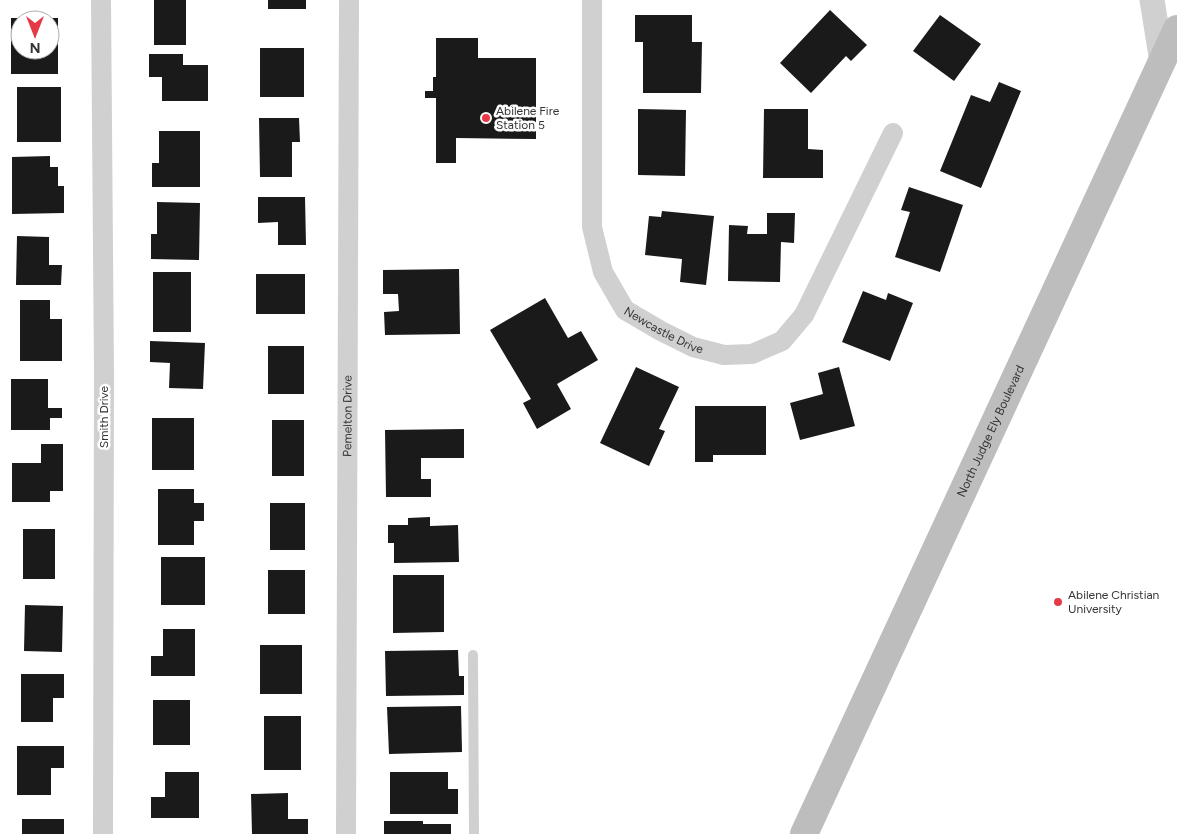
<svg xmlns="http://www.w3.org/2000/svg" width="1177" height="834" font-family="Figtree,sans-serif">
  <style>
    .building { fill: #1a1a1a; fill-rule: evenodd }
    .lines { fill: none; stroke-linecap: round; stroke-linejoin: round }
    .service { stroke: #d0d0d0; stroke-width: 10 }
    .minor { stroke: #d0d0d0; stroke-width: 20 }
    .tertiary { stroke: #d0d0d0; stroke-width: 25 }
    .secondary { stroke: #bdbdbd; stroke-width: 28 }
    .poi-dot { fill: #e63946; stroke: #fff; stroke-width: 2 }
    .labels { text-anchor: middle; stroke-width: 5; stroke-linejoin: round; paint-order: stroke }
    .poi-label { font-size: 12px; fill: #333; stroke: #fff; text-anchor: start }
    .street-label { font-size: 12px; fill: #333; stroke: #fff }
  </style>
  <rect width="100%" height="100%" fill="#fff"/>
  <g class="building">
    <rect x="154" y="0" width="32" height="45"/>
    <rect x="268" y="0" width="38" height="9"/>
    <path d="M830 10 867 45 851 61 846 56 811 93 780 63Z"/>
    <path d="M635 15H692V42H702L701 93H643V42H635Z"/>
    <path d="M940 15 981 44 954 81 913 51Z"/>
    <path d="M11 18H58V74H11ZM20 20H50V50H20Z"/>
    <path d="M436 38H478V58H536V139L456 138V163H436V98H425V91H433V77H436Z"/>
    <rect x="260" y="48" width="44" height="49"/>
    <path d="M149 54H183V65H208V101H162V77H149Z"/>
    <path d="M999 82 1021 91 981 188 940 171 971 95 990 102Z"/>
    <rect x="17" y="87" width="44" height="55"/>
    <path d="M638 109 686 110 685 176 638 175Z"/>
    <path d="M764 109H808V149L823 150V178H763Z"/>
    <path d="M259 118H299L300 142H292V177H260Z"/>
    <path d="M159 131H200V187H152V163H159Z"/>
    <path d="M50 156V167H58V186H64V213L12 214V157Z"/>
    <path d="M909 187 963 205 940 272 895 257 910 212 901 210Z"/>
    <path d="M258 197H305L306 245H278V222L258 223Z"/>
    <path d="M157 202 200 203 199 260 151 259V234H157Z"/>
    <path d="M662 211 714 216 706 285 680 282 682 259 645 255 649 216 661 217Z"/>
    <path d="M767 213H795L794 243 781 242 780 282 728 281 729 225 748 226 747 234H767Z"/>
    <path d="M17 236 49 237V265H62L61 285H16Z"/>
    <path d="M459 269 460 334 385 335 384 312 399 311 398 294H383V270Z"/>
    <rect x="153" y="272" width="38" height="60"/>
    <rect x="256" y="274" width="49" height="40"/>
    <path d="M863 291 886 300 888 293 913 303 890 361 842 342Z"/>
    <path d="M545 298 568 338 581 331 598 360 557 384 571 409 537 429 523 403 531 399 490 330Z"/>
    <path d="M20 300H50V319H62V361H20Z"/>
    <path d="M150 341 205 343 203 389 169 388 170 363 150 362Z"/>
    <rect x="268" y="346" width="36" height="48"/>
    <path d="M636 367 679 387 659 429 665 431 649 466 600 443Z"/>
    <path d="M839 367 855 426 800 440 790 403 823 394 818 373Z"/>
    <path d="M11 379H48V408H62V418H50V430H11Z"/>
    <path d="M695 406H766V455H713V462H695Z"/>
    <rect x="152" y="418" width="42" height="52"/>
    <rect x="272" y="420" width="32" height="56"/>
    <path d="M464 429V458H421V479H431V497H386L385 430Z"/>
    <path d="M41 444H63V491H50V502H12V463H41Z"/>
    <path d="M158 489H194V503H204V521H194V545H158Z"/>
    <rect x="270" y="503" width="35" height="47"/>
    <path d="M430 517V526L458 525 459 562 394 563V543H388V525H408V518Z"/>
    <rect x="23" y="529" width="32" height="50"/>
    <rect x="161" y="557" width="44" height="48"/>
    <rect x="268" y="570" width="37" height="44"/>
    <path d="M393 575H444V632L393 633Z"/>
    <path d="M25 605 63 606 62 652 24 651Z"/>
    <path d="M163 629H195V676H151V656H163Z"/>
    <rect x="260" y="645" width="42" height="49"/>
    <path d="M458 650 459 676H464V695L386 696 385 651Z"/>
    <path d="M21 674H64V698H53V722H21Z"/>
    <rect x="153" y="700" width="37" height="45"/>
    <path d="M461 706 462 752 389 754 387 707Z"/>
    <rect x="264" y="716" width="37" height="54"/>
    <path d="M17 746H64V768H51V795H17Z"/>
    <path d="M165 772H199V818H151V797H165Z"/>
    <path d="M390 772H448V789H458V814H390Z"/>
    <path d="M288 793V819H308V834H252L251 794Z"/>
    <rect x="22" y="819" width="42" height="15"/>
    <path d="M384 821H423V824H451V834H384Z"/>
  </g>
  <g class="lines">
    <path class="service" d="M473 655 474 834"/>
    <g class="minor">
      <path d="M101 0 104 375 103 834"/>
      <path id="s1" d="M592 0V227L603 272 625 310 661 331 693 347 724 355 752 354 782 341 804 315 893 133"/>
      <path id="s2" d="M346 834 349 0"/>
    </g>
    <path class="tertiary" d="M1152 0 1162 62"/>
    <path class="secondary" id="s3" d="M804 834 1177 29"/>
  </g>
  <g class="poi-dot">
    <circle cx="486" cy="118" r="5"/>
    <circle cx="1058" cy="602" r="5"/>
  </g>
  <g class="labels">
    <g class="poi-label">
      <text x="496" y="115">Abilene Fire<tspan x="496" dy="14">Station 5</tspan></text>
      <text x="1068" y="599">Abilene Christian<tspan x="1068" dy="14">University</tspan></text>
    </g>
    <g class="street-label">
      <text dy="4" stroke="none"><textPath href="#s1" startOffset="361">Newcastle Drive</textPath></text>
      <text transform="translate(104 417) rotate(-90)" y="4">Smith Drive</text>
      <text dy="4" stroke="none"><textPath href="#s2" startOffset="418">Pemelton Drive</textPath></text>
      <text dy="4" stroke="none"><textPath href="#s3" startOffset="444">North Judge Ely Boulevard</textPath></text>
    </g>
  </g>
  <g transform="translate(35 35) rotate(180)"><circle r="24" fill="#ffffff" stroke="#adadad"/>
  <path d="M0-4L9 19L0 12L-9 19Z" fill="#e63946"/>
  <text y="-8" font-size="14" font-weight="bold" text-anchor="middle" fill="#333333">N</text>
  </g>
</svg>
